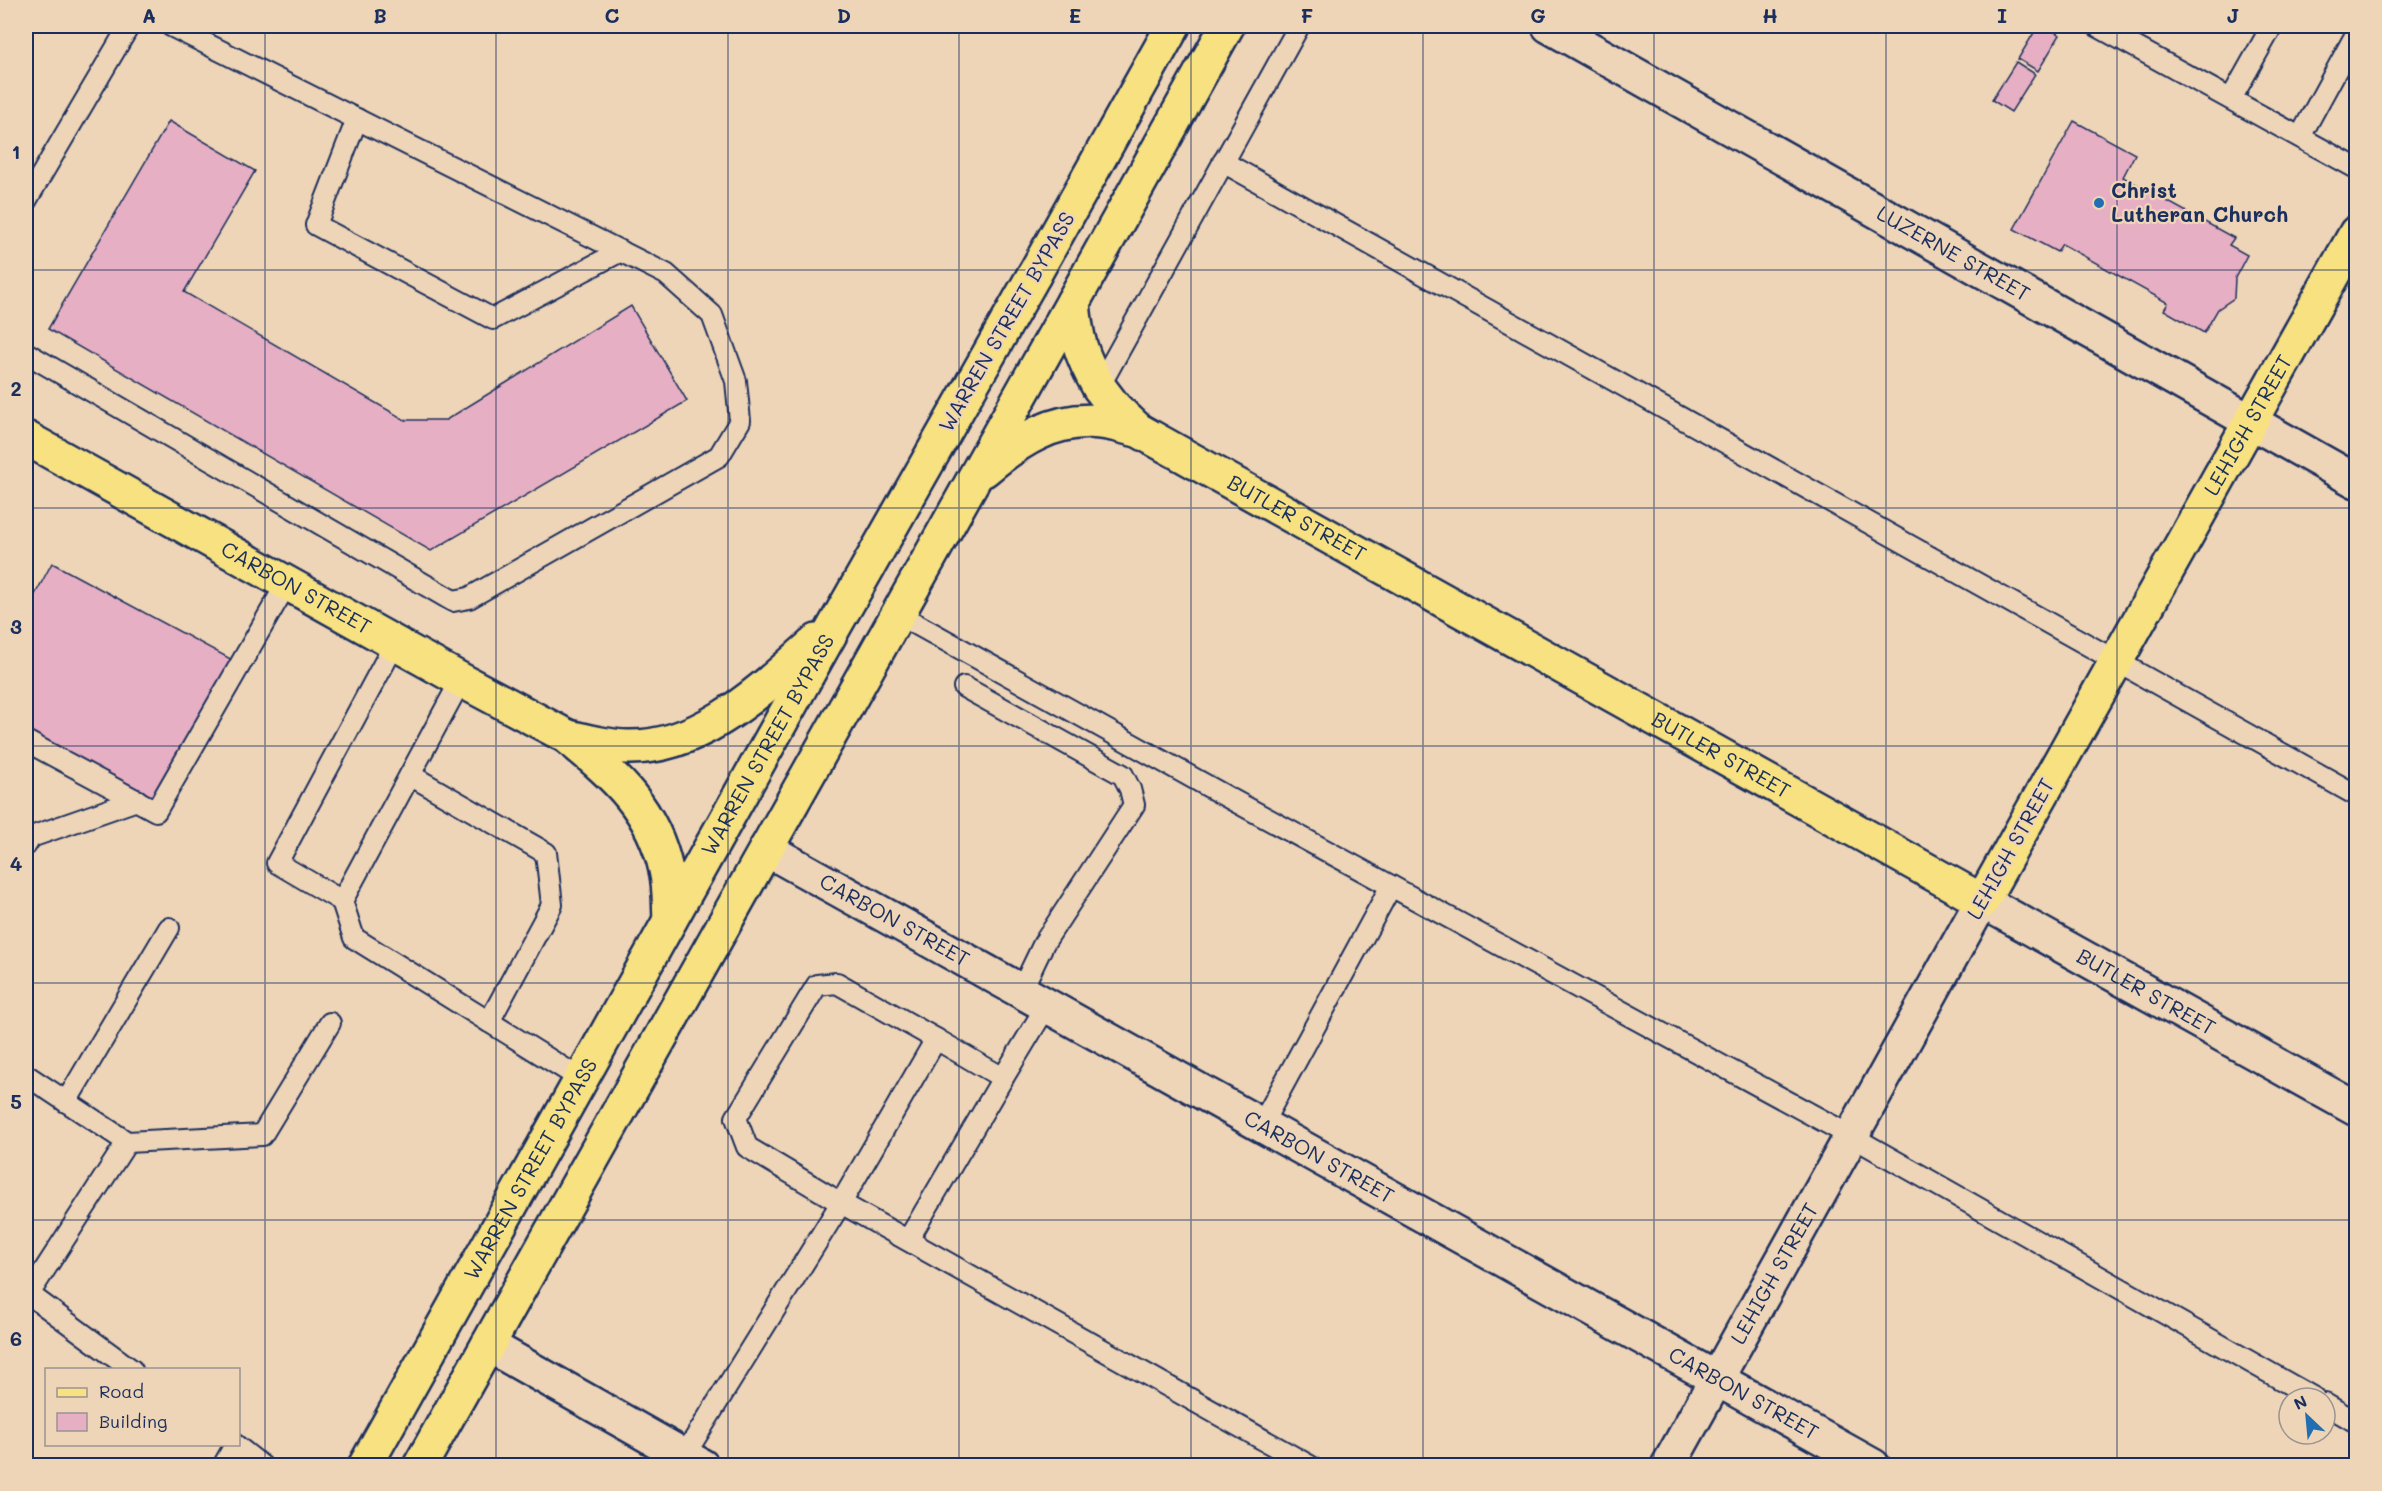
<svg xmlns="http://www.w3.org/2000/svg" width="2382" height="1491" font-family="Mali,sans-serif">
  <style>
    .building { fill: #e7afc3; stroke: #1b2f5e; stroke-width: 1.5 }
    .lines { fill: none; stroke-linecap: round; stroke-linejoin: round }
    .service-casing { stroke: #1b2f5e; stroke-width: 24 }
    .minor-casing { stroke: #1b2f5e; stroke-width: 38 }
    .primary-casing { stroke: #1b2f5e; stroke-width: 38 }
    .trunk-casing { stroke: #1b2f5e; stroke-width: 38 }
    .motorway-casing { stroke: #1b2f5e; stroke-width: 38 }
    .service { stroke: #efd5b7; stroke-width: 20 }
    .minor { stroke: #efd5b7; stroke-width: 33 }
    .primary { stroke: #f8e181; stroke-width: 33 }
    .trunk { stroke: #f8e181; stroke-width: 33 }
    .motorway { stroke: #f8e181; stroke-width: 33 }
    .grid { fill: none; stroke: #1b2f5e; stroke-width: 1.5; stroke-opacity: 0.55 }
    .poi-dot { fill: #1f6fb2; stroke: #efd5b7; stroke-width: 2 }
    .labels { text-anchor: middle; stroke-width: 4.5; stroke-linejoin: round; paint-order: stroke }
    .poi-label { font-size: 21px; font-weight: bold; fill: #1b2f5e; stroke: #efd5b7; text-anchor: start }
    .street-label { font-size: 21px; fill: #1b2f5e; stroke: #efd5b7 }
    .neatline { fill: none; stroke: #1b2f5e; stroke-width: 2 }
    .grid-label { font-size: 20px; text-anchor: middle; font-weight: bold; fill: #1b2f5e }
  </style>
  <rect width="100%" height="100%" fill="#efd5b7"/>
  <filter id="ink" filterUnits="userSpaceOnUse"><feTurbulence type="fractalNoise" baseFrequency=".0167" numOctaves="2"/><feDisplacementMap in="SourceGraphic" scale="12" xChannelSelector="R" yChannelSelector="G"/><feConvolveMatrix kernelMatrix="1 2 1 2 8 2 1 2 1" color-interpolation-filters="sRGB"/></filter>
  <g filter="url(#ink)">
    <g class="building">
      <path d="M2038 26H2045L2060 35 2038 71 2018 59Z"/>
      <path d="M2016 62 2035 74 2011 112 1992 100Z"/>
      <path d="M169 121 255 171 184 292 405 420H446L631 306 687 401 431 551 48 329Z"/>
      <path d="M2074 121 2135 154 2123 177 2234 238 2229 245 2247 255 2235 278 2234 298 2218 309 2204 333 2164 310 2168 303 2062 244 2057 252 2014 229Z"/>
      <path d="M52 563 238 663 153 804 26 735V599L31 602Z"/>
    </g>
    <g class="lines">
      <defs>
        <g id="service">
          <path d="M2097 26 2356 168"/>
          <path d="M2231 99 2272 26"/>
          <path d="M357 119 316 225 493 319 621 251"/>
          <path d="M2300 137 2356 34"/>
          <path d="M1223 162 2356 795"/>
          <path d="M26 201 129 26"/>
          <path d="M26 353 453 601 469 598 719 456 740 421 736 381 712 315 666 274 171 26"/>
          <path d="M1099 387 1299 26"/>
          <path d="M898 614 1229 798 1851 1136 2314 1398"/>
          <path d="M395 643 277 863 342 901 354 938 581 1079"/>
          <path d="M964 687 1123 775 1130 789 1134 805 1044 943 1021 991"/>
          <path d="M26 741 156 811 287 583"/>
          <path d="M410 775 546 853 552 905 489 1022"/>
          <path d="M26 845 31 837 137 800"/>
          <path d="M342 901 461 680"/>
          <path d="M936 1039 837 983 817 985 736 1118 747 1147 841 1203 1310 1466"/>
          <path d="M26 1075 127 1142 29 1294"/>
          <path d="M66 1102 169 928"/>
          <path d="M1262 1124 1391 886"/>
          <path d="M127 1142 262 1135 330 1023"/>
          <path d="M908 1240 1003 1078"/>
          <path d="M26 1292 132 1370"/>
          <path d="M2325 1404 2356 1422"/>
          <path d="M234 1444 262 1466"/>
          <path d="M684 1456 841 1203 936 1039 1003 1078 1047 1005"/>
          <path d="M223 1466 235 1445"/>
        </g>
        <g id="minor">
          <path id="s1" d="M1549 26 2356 481"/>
          <path id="s2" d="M766 849 1873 1466"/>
          <path d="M488 1345 702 1466"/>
          <path id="s3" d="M1668 1466 1982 901 2356 1109"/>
        </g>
        <g id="primary">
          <path id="s4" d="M1099 387 1115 408 1138 430 1982 901 2356 233"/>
          <path id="s5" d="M26 438 461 680 568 737"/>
        </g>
        <g id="trunk">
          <path d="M984 470C1018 441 1054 417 1101 422 1114 423 1126 428 1138 430"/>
          <path d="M568 737C588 741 607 747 627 747 703 749 764 687 817 641"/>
          <path d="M570 739C616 777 653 809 666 870 670 886 669 904 670 920"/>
          <path id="s6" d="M365 1466 834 627 1034 275"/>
          <path d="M420 1466 1073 302"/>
        </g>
        <g id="motorway">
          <path d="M1034 275 1173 26"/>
          <path d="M1099 387C1081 356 1076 338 1073 302L1227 26"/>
        </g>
      </defs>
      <use href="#service" class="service-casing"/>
      <use href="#minor" class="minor-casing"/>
      <use href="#primary" class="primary-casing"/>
      <use href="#trunk" class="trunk-casing"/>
      <use href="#motorway" class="motorway-casing"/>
      <use href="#service" class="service"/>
      <use href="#minor" class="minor"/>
      <use href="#primary" class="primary"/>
      <use href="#trunk" class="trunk"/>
      <use href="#motorway" class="motorway"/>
    </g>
  </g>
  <path class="grid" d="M265 26V1466M496 26V1466M728 26V1466M959 26V1466M1191 26V1466M1423 26V1466M1654 26V1466M1886 26V1466M2117 26V1466M26 270H2356M26 508H2356M26 746H2356M26 983H2356M26 1220H2356"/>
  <circle class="poi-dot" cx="2099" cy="203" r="6"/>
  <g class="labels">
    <g class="poi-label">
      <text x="2111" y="198">Christ<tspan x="2111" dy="24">Lutheran Church</tspan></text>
    </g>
    <g class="street-label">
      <text dy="7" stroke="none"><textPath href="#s1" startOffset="464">LUZERNE STREET</textPath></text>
      <text transform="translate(1007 322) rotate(-60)" y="7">WARREN STREET BYPASS</text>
      <text dy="7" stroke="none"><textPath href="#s4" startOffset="1570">LEHIGH STREET</textPath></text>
      <text dy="7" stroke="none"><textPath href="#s4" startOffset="240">BUTLER STREET</textPath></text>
      <text dy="7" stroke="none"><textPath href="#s5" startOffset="309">CARBON STREET</textPath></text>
      <text dy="7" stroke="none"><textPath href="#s6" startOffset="826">WARREN STREET BYPASS</textPath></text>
      <text dy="7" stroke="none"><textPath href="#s4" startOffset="726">BUTLER STREET</textPath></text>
      <text transform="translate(2011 849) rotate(-61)" y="7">LEHIGH STREET</text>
      <text dy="7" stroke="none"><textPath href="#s2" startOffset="147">CARBON STREET</textPath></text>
      <text dy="7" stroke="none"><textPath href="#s3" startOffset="834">BUTLER STREET</textPath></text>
      <text dy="7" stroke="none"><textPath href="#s2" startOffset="633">CARBON STREET</textPath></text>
      <text dy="7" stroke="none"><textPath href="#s6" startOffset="340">WARREN STREET BYPASS</textPath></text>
      <text dy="7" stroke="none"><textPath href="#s3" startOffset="220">LEHIGH STREET</textPath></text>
      <text dy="7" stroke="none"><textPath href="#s2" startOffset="1119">CARBON STREET</textPath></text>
    </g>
  </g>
  <rect width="2382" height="1491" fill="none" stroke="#efd5b7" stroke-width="66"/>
  <rect x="45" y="1368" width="195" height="78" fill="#efd5b7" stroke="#9a9393" stroke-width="1.5"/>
  <rect x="57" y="1388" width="30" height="9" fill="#f8e181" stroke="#9a9393" stroke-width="1.5"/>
  <text x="99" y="1398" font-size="18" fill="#1b2f5e">Road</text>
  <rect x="57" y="1413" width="30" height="18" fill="#e7afc3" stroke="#9a9393" stroke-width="1.5"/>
  <text x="99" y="1428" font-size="18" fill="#1b2f5e">Building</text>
  <g transform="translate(2307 1416) rotate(334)"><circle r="28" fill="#efd5b7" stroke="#9a9393" stroke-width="1.5"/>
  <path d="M0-4.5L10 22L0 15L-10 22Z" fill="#1f6fb2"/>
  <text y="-9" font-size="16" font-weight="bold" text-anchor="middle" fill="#1b2f5e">N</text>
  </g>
  <rect x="33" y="33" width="2316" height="1425" class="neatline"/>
  <g class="grid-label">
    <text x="149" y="23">A</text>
    <text x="380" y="23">B</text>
    <text x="612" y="23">C</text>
    <text x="844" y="23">D</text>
    <text x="1075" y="23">E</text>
    <text x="1307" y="23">F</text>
    <text x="1538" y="23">G</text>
    <text x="1770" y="23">H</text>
    <text x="2002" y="23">I</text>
    <text x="2233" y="23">J</text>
    <text x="16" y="159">1</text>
    <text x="16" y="396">2</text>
    <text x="16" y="634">3</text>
    <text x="16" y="871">4</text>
    <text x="16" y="1109">5</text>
    <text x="16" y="1346">6</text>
  </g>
</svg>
